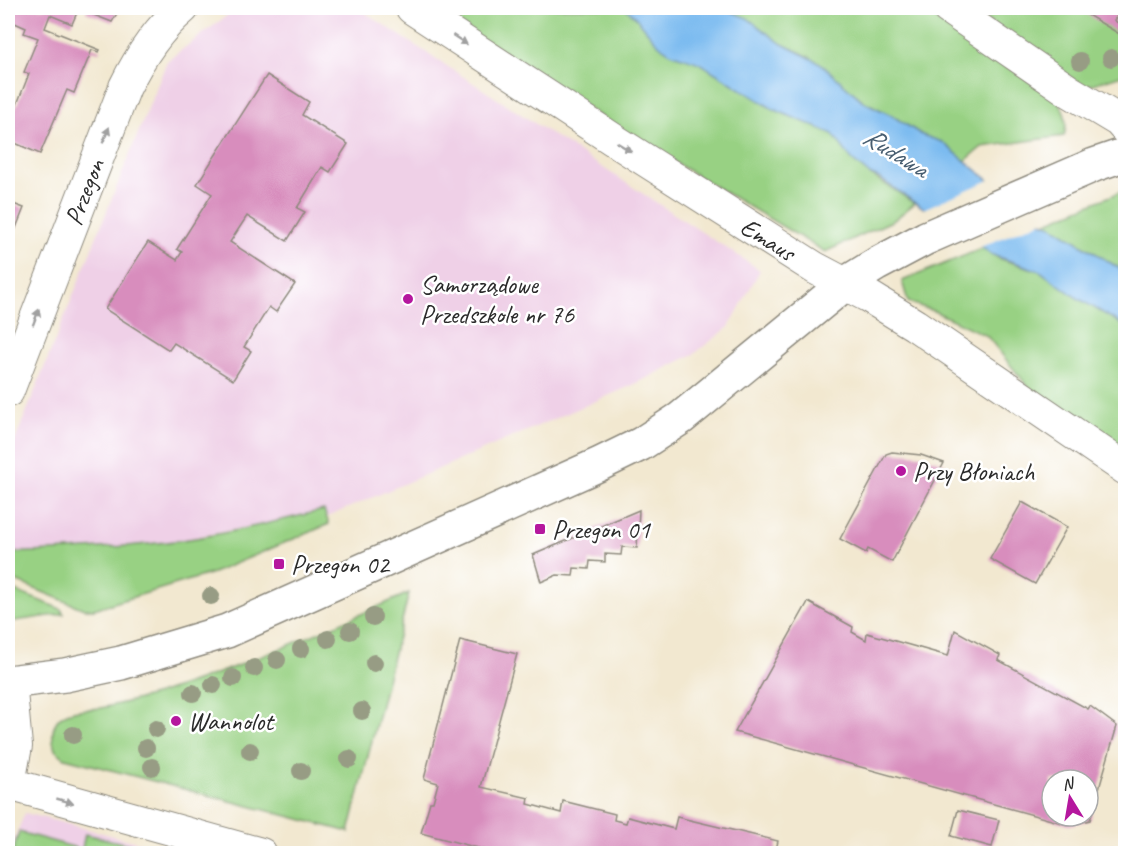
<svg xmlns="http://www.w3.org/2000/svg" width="1133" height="861" font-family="Caveat,sans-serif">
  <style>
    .built { fill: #efd0e7 }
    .green { fill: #98d183; stroke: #627e57; stroke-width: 1.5 }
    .water { fill: #7cbbf0; stroke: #54738e; stroke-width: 1.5 }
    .pier { fill: #f2e8d0 }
    .building { fill: #d88dbd; fill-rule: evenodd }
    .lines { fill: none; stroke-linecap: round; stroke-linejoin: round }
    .minor-casing { stroke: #8e8a7e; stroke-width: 34 }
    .tertiary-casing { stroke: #8e8a7e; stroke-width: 36 }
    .minor { stroke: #fff; stroke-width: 32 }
    .tertiary { stroke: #fff; stroke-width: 33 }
    .tree { fill: #979c84 }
    .oneway { fill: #a0a0a0 }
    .poi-dot { fill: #b5179e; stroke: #fff; stroke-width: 2 }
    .labels { text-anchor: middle; stroke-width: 5; stroke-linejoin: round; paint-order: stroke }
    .street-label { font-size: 26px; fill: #2b2b2b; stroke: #fff }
    .poi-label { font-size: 26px; fill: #2b2b2b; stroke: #fff; text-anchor: start }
    .water-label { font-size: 27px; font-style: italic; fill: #475d70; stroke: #fff }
  </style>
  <rect width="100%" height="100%" fill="#fff"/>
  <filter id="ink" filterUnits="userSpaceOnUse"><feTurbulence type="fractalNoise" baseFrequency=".0167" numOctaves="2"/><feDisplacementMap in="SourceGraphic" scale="12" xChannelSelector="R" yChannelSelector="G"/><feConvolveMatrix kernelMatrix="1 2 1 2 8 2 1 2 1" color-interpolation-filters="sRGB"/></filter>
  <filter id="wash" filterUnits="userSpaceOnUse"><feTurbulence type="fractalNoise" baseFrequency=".008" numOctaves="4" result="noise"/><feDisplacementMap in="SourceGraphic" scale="24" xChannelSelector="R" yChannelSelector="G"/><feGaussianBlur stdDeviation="1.35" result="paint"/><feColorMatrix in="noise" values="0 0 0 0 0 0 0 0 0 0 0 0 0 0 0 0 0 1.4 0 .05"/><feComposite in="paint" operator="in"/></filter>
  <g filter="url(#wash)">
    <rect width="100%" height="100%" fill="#f2e8d0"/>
    <g class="built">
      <path d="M237 8H358L760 270 729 327 694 354 633 385 327 517 324 510 259 525 169 542 64 551 8 553V458L167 61Z"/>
      <path d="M25 813 179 853 8 854Z"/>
    </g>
    <g class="green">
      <path d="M432 8H625C643 20 650 41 669 51 683 59 697 59 709 69L773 109 833 134 852 160 869 174 915 203 894 220 825 252 629 135Z"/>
      <path d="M726 8H921L1057 99C1065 110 1068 123 1064 136L982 147 965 161 942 143 922 135 891 115 865 102 808 56 782 44 747 19 727 9Z"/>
      <path d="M969 8H1125V74L1084 87Z"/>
      <path d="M1125 190V272L1054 227 1044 223Z"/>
      <path d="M983 248 1000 259 1040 271 1076 297 1125 326V455L1033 393 987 336 936 312 908 302 902 281Z"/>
      <path d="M324 510 329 524 213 573 94 609H84L8 578V553C61 551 114 548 167 542 220 536 272 522 324 510Z"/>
      <path d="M8 588 61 609 64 614 8 622Z"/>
      <path d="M409 593 349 832 65 758 55 750C51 737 51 721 65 714 75 708 89 710 101 708 123 703 146 698 167 691 250 664 329 628 409 593Z"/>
      <path d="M19 832 77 848 75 853H12Z"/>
      <path d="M85 834 165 853H81Z"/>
    </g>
    <path class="water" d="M625 8H726L727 10 747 18 782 44 820 63 864 102 891 115 922 135 942 142 1039 221 1054 227 1125 272V326L1076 297 1040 271 993 255 879 178 869 174 852 160 833 134 773 109 709 69C697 59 683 59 669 52 650 41 643 20 625 8Z"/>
    <path class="pier" d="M992 179 1045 220 978 248 921 210Z"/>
    <g id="blocks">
      <g class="building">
        <path d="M8 8H79L72 24 50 15 45 28 100 50 99 52 92 50 74 93 67 90 40 154 8 140V127L29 74 24 72 38 38 24 33 26 28 8 20Z"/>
        <path d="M87 8H120L112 22 86 12Z"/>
        <path d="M1076 8H1123L1114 20 1119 24 1122 20 1126 22V30L1121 35Z"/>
        <path d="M267 75 309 102 302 115 348 144 330 172 322 167 297 208 305 212 287 241 247 216 230 242 295 284 276 312 269 307 244 347 251 351 233 380 174 343 169 350 105 309 148 242 177 260 182 252 177 249 212 194 197 184Z"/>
        <path d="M8 202 24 208 8 248Z"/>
        <path d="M892 452 921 455 944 463 892 562 868 549 866 553 840 539 886 454Z"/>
        <path d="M1022 502 1067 527 1035 584 990 559Z"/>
        <path d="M639 510 637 548 622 547 621 555 605 554V562L590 561 589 569 574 568 573 576 557 575 541 582 533 555Z"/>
        <path d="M808 602 853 627 852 632 866 640 867 633 948 656 955 630 1000 655 998 660 1088 709 1090 706 1117 726 1090 820 1069 825 735 732ZM1052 780H1088V816H1052Z"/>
        <path d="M460 640 517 654 481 787 529 798 528 804 561 813 563 801 615 814 614 820 626 823 628 817 674 829 677 817 778 841 775 854H501L421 833 430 802H433L438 783 424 779Z"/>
        <path d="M958 810 999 820 992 847 951 836Z"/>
      </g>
    </g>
  </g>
  <g filter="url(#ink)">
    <use href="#blocks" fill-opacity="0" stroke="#8e8a7e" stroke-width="1.5"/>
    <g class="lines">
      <defs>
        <g id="minor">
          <path d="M412 8 617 142 815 268 868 296 915 325 1126 469"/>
          <path d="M948 8 1069 91 1119 121 1126 129"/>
          <path d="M8 391 125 87C140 56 157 30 183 8"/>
          <path d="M9 784 261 854"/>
          <path d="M8 788 16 746 10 681"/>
        </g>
        <path id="tertiary" d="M8 682 65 675 121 663 227 631 600 464 641 444 681 418 846 283 877 264 926 238 1094 165 1126 154"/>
      </defs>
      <use href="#minor" class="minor-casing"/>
      <use href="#tertiary" class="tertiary-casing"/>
      <use href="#minor" class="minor"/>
      <use href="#tertiary" class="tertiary"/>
    </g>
    <g class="tree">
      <circle cx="1111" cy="58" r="9"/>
      <circle cx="1080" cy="61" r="9"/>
      <circle cx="211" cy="596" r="9"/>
      <circle cx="373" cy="617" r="9"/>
      <circle cx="350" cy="631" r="9"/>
      <circle cx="328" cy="639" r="9"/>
      <circle cx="301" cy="649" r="9"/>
      <circle cx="277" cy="660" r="9"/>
      <circle cx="374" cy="663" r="9"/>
      <circle cx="254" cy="668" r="9"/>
      <circle cx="233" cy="678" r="9"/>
      <circle cx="213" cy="685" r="9"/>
      <circle cx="193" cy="693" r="9"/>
      <circle cx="362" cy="711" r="9"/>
      <circle cx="156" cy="729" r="9"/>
      <circle cx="73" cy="735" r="9"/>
      <circle cx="146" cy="748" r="9"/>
      <circle cx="250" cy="751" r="9"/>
      <circle cx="349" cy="759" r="9"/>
      <circle cx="152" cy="767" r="9"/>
      <circle cx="301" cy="771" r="9"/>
    </g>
    <defs><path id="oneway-solid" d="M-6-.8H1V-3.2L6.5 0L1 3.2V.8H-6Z" transform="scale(1.5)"/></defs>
    <g class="oneway">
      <use href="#oneway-solid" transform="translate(460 40) rotate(33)"/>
      <use href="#oneway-solid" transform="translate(106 135) rotate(-68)"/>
      <use href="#oneway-solid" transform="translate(624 147) rotate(32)"/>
      <use href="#oneway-solid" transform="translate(36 317) rotate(-69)"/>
      <use href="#oneway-solid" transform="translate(65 801) rotate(16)"/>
    </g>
  </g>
  <g class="poi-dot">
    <circle cx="408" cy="299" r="6"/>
    <circle cx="901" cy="471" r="6"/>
    <rect x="534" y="523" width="12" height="12" rx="3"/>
    <rect x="273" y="558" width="12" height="12" rx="3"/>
    <circle cx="176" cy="721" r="6"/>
  </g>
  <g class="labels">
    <g class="street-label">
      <text transform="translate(84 192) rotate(-69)" y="9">Przegon</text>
      <text transform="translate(768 239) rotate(32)" y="9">Emaus</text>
    </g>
    <g class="poi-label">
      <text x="420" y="293">Samorządowe<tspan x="420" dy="30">Przedszkole nr 76</tspan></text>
      <text x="913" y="480">Przy Błoniach</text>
      <text x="552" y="538">Przegon 01</text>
      <text x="291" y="573">Przegon 02</text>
      <text x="188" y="730">Wannolot</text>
    </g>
    <g class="water-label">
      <text transform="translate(896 152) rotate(32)" y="9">Rudawa</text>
    </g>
  </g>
  <rect width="1133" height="861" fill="none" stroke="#fff" stroke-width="30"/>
  <g transform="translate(1070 798) rotate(349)"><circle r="28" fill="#ffffff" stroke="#aaaaaa" stroke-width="1.5"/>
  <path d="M0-4.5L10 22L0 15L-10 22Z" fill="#b5179e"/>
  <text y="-9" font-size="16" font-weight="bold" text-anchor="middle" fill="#2b2b2b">N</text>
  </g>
</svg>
